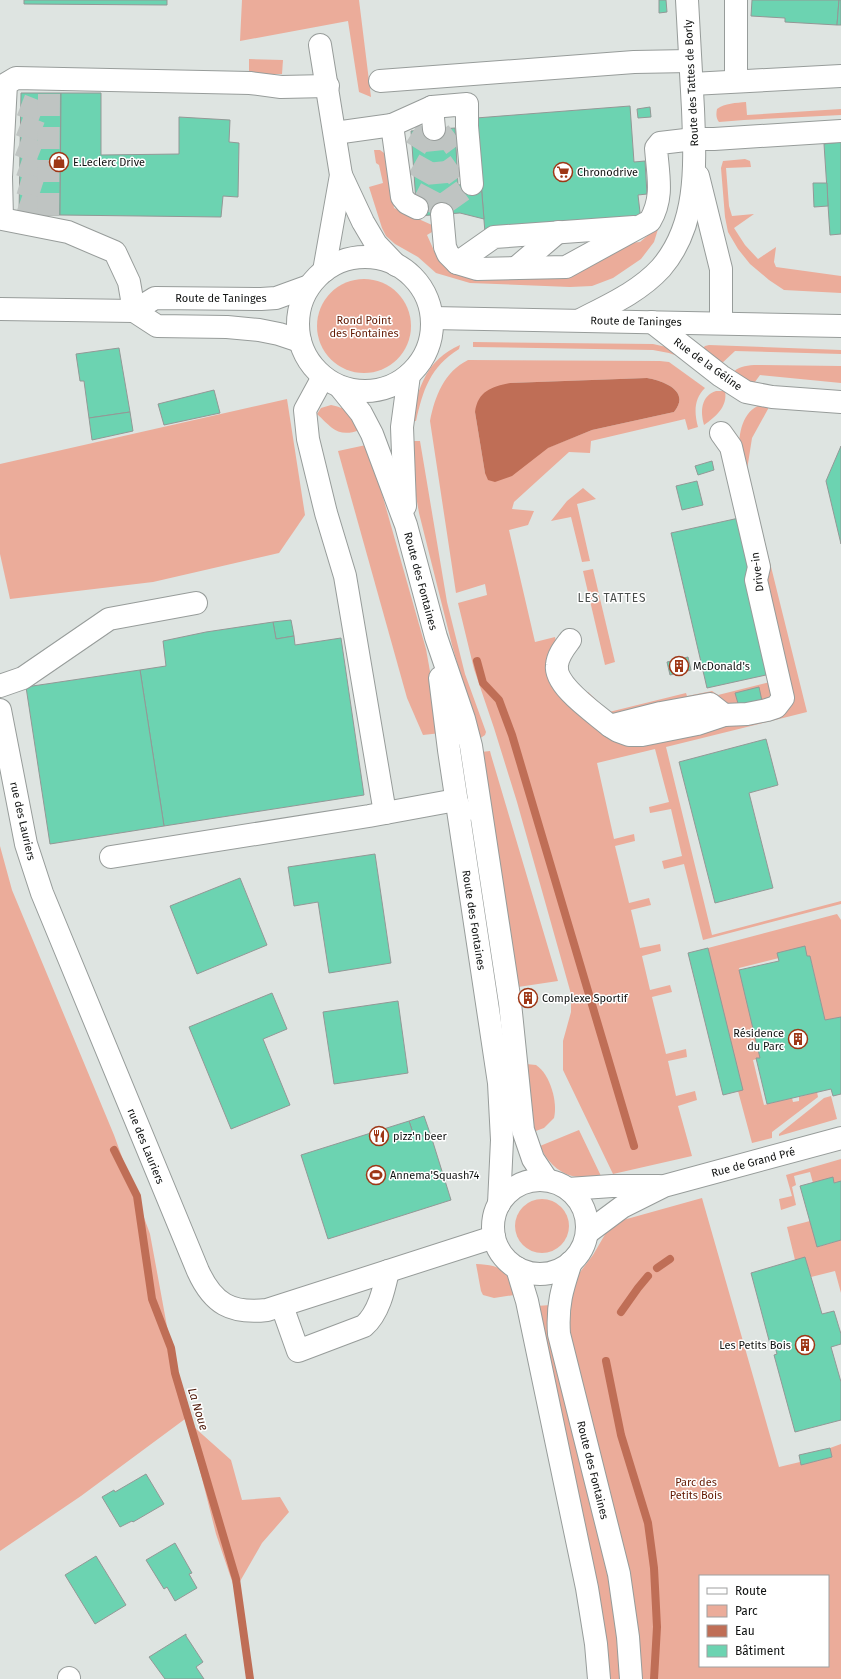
<svg xmlns="http://www.w3.org/2000/svg" width="841" height="1679" font-family="'Fira Sans',sans-serif">
  <style>
    .green { fill: #ebac9a; fill-rule: evenodd }
    .water { fill: #bf6e56 }
    .lines { fill: none; stroke-linecap: round; stroke-linejoin: round }
    .stream { stroke: #bf6e56; stroke-width: 8 }
    .building { fill: #6cd3b1; stroke: #939896 }
    .minor-tunnel { stroke: #bfc4c2; stroke-width: 22; stroke-dasharray: 22 11; stroke-linecap: butt }
    .minor-casing { stroke: #979c9a; stroke-width: 24 }
    .major-casing { stroke: #979c9a; stroke-width: 24 }
    .minor { stroke: #fff; stroke-width: 22 }
    .major { stroke: #fff; stroke-width: 22 }
    .labels { text-anchor: middle; stroke-width: 3; stroke-linejoin: round; paint-order: stroke }
    .street-label { font-size: 11px; fill: #101211; stroke: #fff }
    .poi-label { font-size: 11px; fill: #101211; stroke: #fff; text-anchor: start }
    .park-label { font-size: 11px; fill: #621800; stroke: #fff }
    .neighbourhood-label { font-size: 12px; letter-spacing: 1px; fill: #494d4b; stroke: #fff }
    .water-label { font-size: 12px; font-style: italic; fill: #4f1b0b; stroke: #fff }
  </style>
  <rect width="100%" height="100%" fill="#dee4e1"/>
  <g class="green">
    <path d="M242 0H359L371 97 359 92 348 21 240 41Z"/>
    <path d="M249 59 283 60 282 74H249Z"/>
    <path d="M746 102 747 115 841 109V115L744 120 719 122C716 118 716 114 717 109 725 103 736 103 746 102Z"/>
    <path d="M374 150H380L388 156 394 208 432 225V232L427 235 436 255 444 264 566 273 630 243 640 242 659 226 654 242 641 259 613 278 592 286 570 287 470 283 436 273 418 257 395 244 386 236 382 228 369 187 383 183 379 165 376 163Z"/>
    <path d="M745 159 750 161 751 167 726 168 729 206 732 216 754 214 734 228 745 245 758 259 776 247 774 262 776 267 841 276V293L784 290 769 280 750 264 738 249 728 232 725 217 721 168 723 161Z"/>
    <circle cx="364" cy="326" r="47"/>
    <path d="M473 342 653 344 671 348 692 361 669 353 653 350 473 347Z"/>
    <path d="M460 345 459 349C430 367 423 390 416 421L411 420C419 387 426 360 460 345Z"/>
    <path d="M709 345 841 350V354L735 351 720 365 702 349 705 346Z"/>
    <path d="M468 360 660 361 669 362 705 388C694 399 694 412 698 427L688 430 685 419 591 441 590 453 569 452 514 502 512 509 534 511 528 525 509 530 535 642 555 637 556 642 547 671V676L554 685 606 733 710 728 777 713 739 449C739 428 745 405 769 403L768 409 752 438 747 470 807 712 666 747 712 935 841 901V904L703 940 684 864 664 869 662 861 682 856 671 809 650 813 649 807 669 802 655 749 597 763 614 839 634 834 635 841 615 846 629 903 649 898 651 905 631 910 640 948 660 944 661 951 642 956 650 990 670 985 672 992 652 997 666 1054 686 1049 687 1057 668 1061 676 1096 695 1091 697 1100 678 1106 692 1156 613 1174 563 1070V1041L571 1012V994L517 802 494 728 474 669 458 603 487 595 485 584 456 593 430 421C435 396 444 372 468 360ZM647 378C664 381 691 391 674 412L592 430 485 473 475 412 510 383Z"/>
    <path d="M754 365 841 366V383L760 375 752 386 732 374C738 366 745 366 754 365Z"/>
    <path d="M716 391H725C728 407 715 417 704 425 700 411 701 396 716 391Z"/>
    <path d="M287 399 305 515 279 553 153 582 10 599 0 554V464Z"/>
    <path d="M331 405C350 409 351 414 360 430 338 438 332 428 317 414L321 408Z"/>
    <path d="M410 441H420L447 602 465 674 486 732 485 735 479 739 452 645 419 513 415 490Z"/>
    <path d="M366 445 371 455 426 649 441 733 423 735 407 698 338 451Z"/>
    <path d="M583 488 596 499 577 504 590 561 582 562 571 517 551 521 567 501Z"/>
    <path d="M593 569 615 662 605 665 583 571Z"/>
    <path d="M770 682 771 696 767 703 612 716 584 695 588 692 609 712 686 693 687 696 712 691 718 695Z"/>
    <path d="M490 751 491 755 558 981 518 987 481 752Z"/>
    <path d="M0 846 12 890 114 1135 150 1234 171 1348 169 1356 177 1377 185 1419 231 1460 242 1500 280 1497 289 1512 262 1543 235 1590 216 1534 192 1439 185 1419 81 1496 0 1551Z"/>
    <path d="M837 914 841 920V1017L825 1020 810 956 779 958 739 968 760 1058 753 1060 764 1105 792 1098 793 1102 799 1101V1097L817 1092 818 1097 772 1132V1138L752 1143 738 1091 708 948Z"/>
    <path d="M526 1064 536 1065C550 1074 558 1102 554 1118L544 1128 533 1132Z"/>
    <path d="M831 1096 837 1119 779 1136V1134L824 1098Z"/>
    <path d="M579 1130 601 1176C592 1176 581 1178 572 1176 557 1172 546 1160 540 1146Z"/>
    <path d="M841 1159V1181L834 1183 833 1177 813 1183 810 1172 794 1176 796 1185 792 1187 796 1205 781 1210 779 1199 792 1196 786 1175Z"/>
    <path d="M702 1198 779 1467 800 1462 801 1465 832 1457 830 1448 841 1444V1679H638L575 1371 567 1320 577 1276 593 1255 607 1231 616 1222ZM700 1576H828V1666H700Z"/>
    <circle cx="542" cy="1226" r="27"/>
    <path d="M810 1221 818 1247 841 1240V1293L835 1271 811 1277 805 1257 795 1260 787 1227Z"/>
    <path d="M476 1264C501 1265 508 1270 514 1295L494 1298 483 1295 481 1291Z"/>
    <path d="M551 1305 615 1596 624 1679H605L536 1306Z"/>
  </g>
  <path class="water" d="M647 378C664 381 691 391 674 412L592 430 548 448 512 476 495 482 488 480 485 473 475 412C478 391 491 387 510 383Z"/>
  <g class="lines">
    <g class="stream">
      <path d="M477 661 483 683 499 700 512 735 634 1146"/>
      <path d="M114 1150 137 1196 152 1299 171 1348 175 1373 236 1579 250 1679"/>
      <path d="M657 1268 670 1259"/>
      <path d="M621 1312 638 1288 648 1276"/>
      <path d="M606 1361 621 1435 648 1523 654 1568 657 1627 654 1679"/>
    </g>
  </g>
  <g class="building">
    <path d="M24 0H167V5L24 4Z"/>
    <path d="M659 0H666L667 12 659 13Z"/>
    <path d="M752 0H839L837 25 785 22V18L751 16Z"/>
    <path d="M839 0H841V25H837Z"/>
    <path d="M21 93H61L60 215H19Z"/>
    <path d="M61 93H101V155L179 154V117L230 120 229 142 239 143 238 197 223 196 221 217 60 215Z"/>
    <path d="M630 106 634 162 645 161 647 194 638 195 641 221 485 233 476 118Z"/>
    <path d="M650 107 651 117 638 118 637 109Z"/>
    <path d="M455 128 458 185 481 183 484 219 460 213 417 216 411 131Z"/>
    <path d="M841 142V234L830 235 824 144Z"/>
    <path d="M813 183H827L828 206 814 207Z"/>
    <path d="M119 348 130 412 89 418 84 381H80L76 354Z"/>
    <path d="M214 390 220 413 164 425 158 404Z"/>
    <path d="M130 412 133 431 92 440 89 418Z"/>
    <path d="M841 446V544L826 481Z"/>
    <path d="M712 461 714 470 698 475 695 466Z"/>
    <path d="M697 481 703 505 682 510 676 486Z"/>
    <path d="M739 518 775 673 707 688 671 533Z"/>
    <path d="M291 620 294 636 276 639 273 622Z"/>
    <path d="M273 622 276 639 294 636 295 645 341 638 364 795 164 826 140 670 166 666 163 641 206 632Z"/>
    <path d="M688 657 691 670 670 675 667 662Z"/>
    <path d="M140 670 164 826 50 844 26 687Z"/>
    <path d="M759 687 762 701 739 707 735 693Z"/>
    <path d="M766 739 778 785 749 793 773 888 715 903 679 762Z"/>
    <path d="M375 854 391 963 329 973 318 902 294 906 288 867Z"/>
    <path d="M240 878 267 945 197 974 170 906Z"/>
    <path d="M805 946 807 956H810L825 1020 841 1017V1094L833 1096 831 1089 767 1104 756 1058H760L739 970 779 961 777 953Z"/>
    <path d="M708 948 743 1090 723 1095 688 953Z"/>
    <path d="M532 990 535 1005 523 1007 521 992Z"/>
    <path d="M272 993 287 1029 263 1039 290 1105 231 1129 189 1027Z"/>
    <path d="M398 1001 408 1073 334 1084 323 1012Z"/>
    <path d="M424 1116 431 1136H414L409 1121Z"/>
    <path d="M409 1121 414 1136H431L451 1200 328 1239 301 1155Z"/>
    <path d="M833 1177 834 1183 841 1181V1240L817 1247 800 1186Z"/>
    <path d="M805 1257 822 1314 834 1311 841 1334V1344L831 1347 841 1382V1420L795 1432 774 1355 777 1354 774 1343 770 1344 751 1273Z"/>
    <path d="M830 1448 832 1457 801 1465 799 1455Z"/>
    <path d="M146 1474 164 1504 133 1522 132 1521 120 1527 102 1497 114 1490 115 1492Z"/>
    <path d="M175 1543 192 1573 189 1574 197 1588 175 1601 167 1587 164 1589 146 1560Z"/>
    <path d="M96 1556 126 1605 95 1624 65 1575Z"/>
    <path d="M186 1634V1636L203 1662 196 1667 204 1679H165L149 1657Z"/>
  </g>
  <g class="lines">
    <g class="minor-tunnel">
      <path d="M21 105 49 116"/>
      <path d="M20 125 48 136"/>
      <path d="M434 129 442 214"/>
      <path d="M412 133 436 148 455 134"/>
      <path d="M19 145 49 157"/>
      <path d="M414 164 439 178 457 165"/>
      <path d="M20 165 48 175"/>
      <path d="M20 183 48 192"/>
      <path d="M416 193 441 206 472 184"/>
      <path d="M20 202 48 212"/>
      <path d="M48 215 49 93"/>
    </g>
    <defs>
      <g id="minor">
        <path d="M736 0V81"/>
        <path d="M320 45 341 175 324 271"/>
        <path d="M380 81 634 62 690 61"/>
        <path d="M692 84 841 76"/>
        <path d="M432 107 434 129"/>
        <path d="M392 125 402 197 407 203 417 208"/>
        <path d="M335 133 392 125 432 107 467 104V126L472 184"/>
        <path d="M341 175 363 222 376 244 396 265"/>
        <path d="M698 176 721 269V323"/>
        <path d="M442 214 445 247 448 254 457 263 477 269 566 267 650 221C664 197 658 176 656 148L660 143 694 139H714L841 131"/>
        <path d="M457 263 494 237 634 227"/>
        <path d="M517 267 558 232"/>
        <path d="M134 311 129 282 115 252 68 232 2 219 1 177 6 84 16 78 250 83 281 87 328 86"/>
        <path d="M580 320C609 305 639 292 661 268 699 224 695 163 693 109 691 73 689 36 687 0"/>
        <path d="M652 322 721 376 746 392 772 397 841 402"/>
        <path d="M323 377 305 410 308 439 326 513 345 576 385 813"/>
        <path d="M340 387 361 413 372 434 406 525 436 637 464 719 471 746 510 1003 523 1130 533 1159 547 1180"/>
        <path d="M405 506 402 427 409 375"/>
        <path d="M570 640C564 648 558 655 557 665 554 686 595 713 610 726L661 713 710 704 724 715"/>
        <path d="M440 678 449 750 499 1083 502 1140 499 1204"/>
        <path d="M0 686 23 678 109 619 196 603"/>
        <path d="M0 710 26 844 42 893 198 1271C213 1304 231 1314 267 1310L494 1237"/>
        <path d="M610 726 618 731 629 735H642L697 724 724 715 747 714 767 710 776 707 783 698 756 580 759 567 731 447 721 433"/>
        <path d="M111 857 369 816 456 800 462 813"/>
        <circle cx="540" cy="1227" r="47"/>
        <path d="M568 1189 612 1186H659"/>
        <path d="M587 1233 622 1207 664 1186 841 1138"/>
        <path d="M571 1262C562 1289 557 1305 559 1334L619 1574 628 1637 631 1679"/>
        <path d="M517 1268 527 1301 587 1588 596 1644 599 1679"/>
        <path d="M282 1306 298 1351 364 1326C379 1313 384 1289 388 1271"/>
        <path d="M69 1679V1678"/>
      </g>
      <g id="major">
        <circle cx="365" cy="324" r="67"/>
        <path d="M0 309 134 311 155 298 261 299 276 298 309 286"/>
        <path d="M134 311 157 326 227 327 259 330 279 334 300 341"/>
        <path d="M432 318 841 326"/>
      </g>
    </defs>
    <use href="#minor" class="minor-casing"/>
    <use href="#major" class="major-casing"/>
    <use href="#minor" class="minor"/>
    <use href="#major" class="major"/>
  </g>
  <defs>
    <symbol id="shop-ring" viewBox="-11 -11 22 22"><circle r="9.5" fill="#fff" stroke="#9e3716" stroke-width="1.5"/><path d="M-5-2.5h2.3a2.7 3.5 0 0 1 5.4 0H5L5.5 6h-11ZM-1.5-2.5h3a1.5 2.3 0 0 0-3 0Z" fill="#9e3716"/></symbol>
    <symbol id="supermarket-ring" viewBox="-11 -11 22 22"><circle r="9.5" fill="#fff" stroke="#9e3716" stroke-width="1.5"/><path d="M-6-5.5h2.5l.6 2H6L4.5 2H-2.5L-4.4-4H-6ZM-1.5 3.2a1.3 1.3 0 1 0 .1 0ZM3 3.2a1.3 1.3 0 1 0 .1 0Z" fill="#9e3716"/></symbol>
    <symbol id="building-ring" viewBox="-11 -11 22 22"><circle r="9.5" fill="#fff" stroke="#9e3716" stroke-width="1.5"/><path d="M-4-6H4V6H1V3H-1V6H-4ZM-2.5-4.3h1.7v1.8h-1.7ZM.8-4.3h1.7v1.8H.8ZM-2.5-1h1.7V.8h-1.7ZM.8-1h1.7V.8H.8Z" fill="#9e3716"/></symbol>
    <symbol id="restaurant-ring" viewBox="-11 -11 22 22"><circle r="9.5" fill="#fff" stroke="#9e3716" stroke-width="1.5"/><path d="M-5-6h1v4h1v-4h1v4h1v-4h1v5L-1.5 .5V6h-2V.5L-5-1ZM5-6V6H3V1.5H1.5Q1.5-4 5-6Z" fill="#9e3716"/></symbol>
    <symbol id="stadium-ring" viewBox="-11 -11 22 22"><circle r="9.5" fill="#fff" stroke="#9e3716" stroke-width="1.5"/><path d="M0-5a6.5 5 0 1 0 0 10a6.5 5 0 1 0 0-10ZM-3.5-1.8h7v3.6h-7Z" fill="#9e3716"/></symbol>
  </defs>
  <g fill-rule="evenodd">
    <use href="#shop-ring" x="48" y="151" width="22" height="22"/>
    <use href="#supermarket-ring" x="552" y="161" width="22" height="22"/>
    <use href="#building-ring" x="668" y="655" width="22" height="22"/>
    <use href="#building-ring" x="517" y="987" width="22" height="22"/>
    <use href="#building-ring" x="787" y="1028" width="22" height="22"/>
    <use href="#restaurant-ring" x="368" y="1125" width="22" height="22"/>
    <use href="#stadium-ring" x="365" y="1164" width="22" height="22"/>
    <use href="#building-ring" x="794" y="1334" width="22" height="22"/>
  </g>
  <g class="labels">
    <g class="street-label">
      <text transform="translate(691 83) rotate(-93)" y="4">Route des Tattes de Borly</text>
      <text x="221" y="302">Route de Taninges</text>
      <text transform="translate(636 321) rotate(1)" y="4">Route de Taninges</text>
      <text transform="translate(708 364) rotate(36)" y="4">Rue de la Géline</text>
      <text transform="translate(757 572) rotate(-97)" y="4">Drive-in</text>
      <text transform="translate(421 581) rotate(75)" y="4">Route des Fontaines</text>
      <text transform="translate(23 821) rotate(77)" y="4">rue des Lauriers</text>
      <text transform="translate(474 920) rotate(81)" y="4">Route des Fontaines</text>
      <text transform="translate(146 1146) rotate(68)" y="4">rue des Lauriers</text>
      <text transform="translate(753 1162) rotate(-15)" y="4">Rue de Grand Pré</text>
      <text transform="translate(593 1470) rotate(76)" y="4">Route des Fontaines</text>
    </g>
    <g class="poi-label">
      <text x="73" y="166">E.Leclerc Drive</text>
      <text x="577" y="176">Chronodrive</text>
      <text x="693" y="670">McDonald's</text>
      <text x="542" y="1002">Complexe Sportif</text>
      <text x="784" y="1037" text-anchor="end">Résidence<tspan x="784" dy="13">du Parc</tspan></text>
      <text x="393" y="1140">pizz'n beer</text>
      <text x="390" y="1179">Annema'Squash74</text>
      <text x="791" y="1349" text-anchor="end">Les Petits Bois</text>
    </g>
    <g class="park-label">
      <text x="364" y="324">Rond Point<tspan x="364" dy="13">des Fontaines</tspan></text>
      <text x="696" y="1486">Parc des<tspan x="696" dy="13">Petits Bois</tspan></text>
    </g>
    <g class="neighbourhood-label">
      <text x="612" y="602">LES TATTES</text>
    </g>
    <g class="water-label">
      <text transform="translate(198 1409) rotate(73)" y="4">La Noue</text>
    </g>
  </g>
  <rect x="699" y="1575" width="130" height="92" fill="#ffffff" stroke="#9fa0a0"/>
  <rect x="707" y="1588" width="20" height="6" fill="#ffffff" stroke="#9fa0a0"/>
  <text x="735" y="1595" font-size="12" fill="#101211">Route</text>
  <rect x="707" y="1605" width="20" height="12" fill="#ebac9a" stroke="#9fa0a0"/>
  <text x="735" y="1615" font-size="12" fill="#101211">Parc</text>
  <rect x="707" y="1625" width="20" height="12" fill="#bf6e56" stroke="#9fa0a0"/>
  <text x="735" y="1635" font-size="12" fill="#101211">Eau</text>
  <rect x="707" y="1645" width="20" height="12" fill="#6cd3b1" stroke="#9fa0a0"/>
  <text x="735" y="1655" font-size="12" fill="#101211">Bâtiment</text>
</svg>
